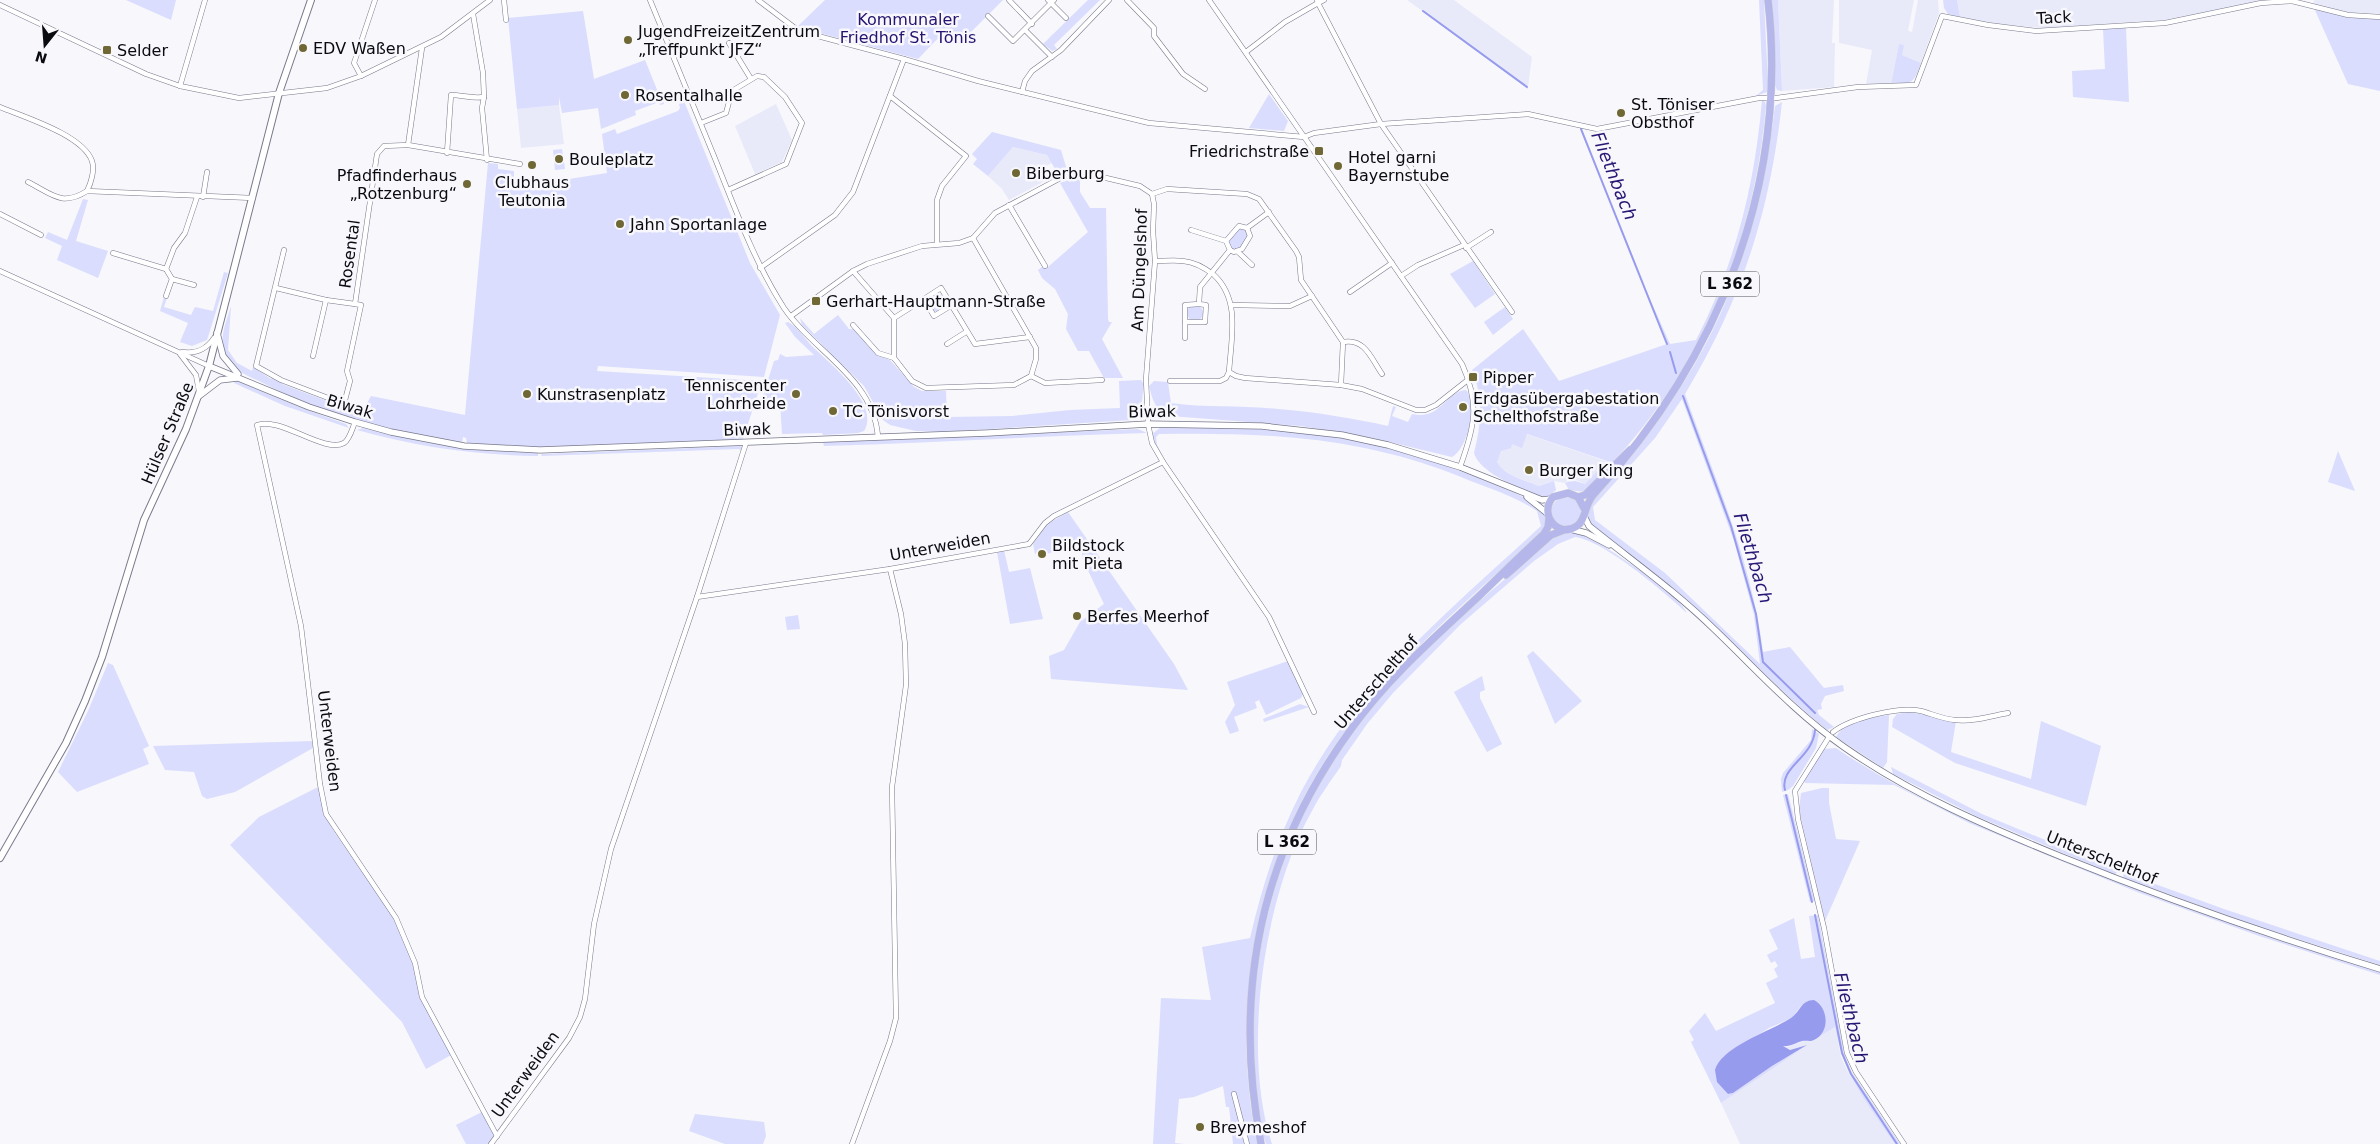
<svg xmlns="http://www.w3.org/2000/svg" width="2380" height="1144" font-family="'DejaVu Sans',sans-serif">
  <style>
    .built { fill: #e8eafa }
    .green { fill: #daddfd; fill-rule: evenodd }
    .water { fill: #979bed }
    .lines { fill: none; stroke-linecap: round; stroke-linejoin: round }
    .stream { stroke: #979bed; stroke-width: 2 }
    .minor-casing { stroke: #78798b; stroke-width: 5.5 }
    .tertiary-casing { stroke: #78798b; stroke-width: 7 }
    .secondary-casing { stroke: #78798b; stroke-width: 8 }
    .primary-casing { stroke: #d3d3d4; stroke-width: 8 }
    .minor { stroke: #fff; stroke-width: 4.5 }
    .tertiary { stroke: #fff; stroke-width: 5.5 }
    .secondary { stroke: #fff; stroke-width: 6 }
    .primary { stroke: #b5b6ea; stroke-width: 7 }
    .poi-dot { fill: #6f6734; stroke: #f7f7fc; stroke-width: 2 }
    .labels { text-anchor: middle; stroke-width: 5; stroke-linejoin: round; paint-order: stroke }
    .shield { fill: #f7f7fc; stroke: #515258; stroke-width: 1 }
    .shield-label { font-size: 15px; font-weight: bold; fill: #0a0b11 }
    .street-label { font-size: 16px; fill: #0a0b11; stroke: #f7f7fc }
    .park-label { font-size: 16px; fill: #251271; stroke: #f7f7fc }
    .poi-label { font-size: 16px; fill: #0a0b11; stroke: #f7f7fc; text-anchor: start }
    .water-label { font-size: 18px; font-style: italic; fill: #281674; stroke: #f7f7fc }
  </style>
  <rect width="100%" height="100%" fill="#f7f7fc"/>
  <g class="built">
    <path d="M1407 0H1454L1532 57 1528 87Z"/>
    <path d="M1778 0H1834L1832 43H1835L1834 87 1782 91Z"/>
    <path d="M1839 0H1914L1908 31 1912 32 1918 0H1938L1939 13 1921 63 1902 55 1899 44 1891 84H1866L1872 50 1839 43Z"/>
    <path d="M1957 0H2267L2164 20 2043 28 1988 23 1960 17Z"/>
    <path d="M2314 0H2380V14L2347 12 2314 5Z"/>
    <path d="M776 104 792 140 782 162 755 174 735 126Z"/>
    <path d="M559 105 564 144 521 148 517 109Z"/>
    <path d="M1013 147 1047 155 1052 163 1040 169 1043 182 1009 200 1002 189 988 176Z"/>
    <path d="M1526 434 1608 462 1585 484 1576 480H1568L1565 483 1554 481 1539 486 1513 476 1499 467 1497 461 1501 451Z"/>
    <path d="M1835 1027 1841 1057 1848 1072 1895 1144H1740L1721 1103 1806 1045 1790 1050 1783 1046 1787 1047 1803 1041H1813Z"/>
  </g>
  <g class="green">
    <path d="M126 0H176L171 20Z"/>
    <path d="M825 0H1003L965 38 944 32 918 59 797 27Z"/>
    <path d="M1088 0H1100L1054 45 1057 49 1052 51 1043 44Z"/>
    <path d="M1759 0H1764L1768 84 1767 92 1756 96 1763 90Z"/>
    <path d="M1771 0H1778L1782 91 1777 90 1775 85Z"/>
    <path d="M1943 0H1957L1960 17 1948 14 1944 8Z"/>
    <path d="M2314 8 2347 17 2380 19V91L2348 84Z"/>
    <path d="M1423 10 1528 87V89L1422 11Z"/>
    <path d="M583 11 594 79 645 60 660 97 663 96 664 104 660 105 659 102 635 111 636 115 601 129 598 108 562 113 559 97V105L517 109 508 18Z"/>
    <path d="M2126 28 2129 102 2073 97 2072 71 2105 69 2103 29Z"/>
    <path d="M1899 44 1904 45 1902 55 1921 63C1914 83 1913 84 1891 84Z"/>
    <path d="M1269 94 1288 121 1284 131 1249 128Z"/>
    <path d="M1762 100 1765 102 1766 106C1753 256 1693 388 1584 492L1569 490 1565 483 1572 480 1585 484 1607 461 1527 434 1522 448 1512 444 1511 448 1501 451 1497 462C1503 475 1526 481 1539 486L1554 481 1556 490 1548 497 1543 498C1525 491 1479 473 1474 453 1481 425 1484 398 1472 370L1523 329 1559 381 1667 344 1580 129H1582L1637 270 1670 344 1696 340C1735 265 1755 184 1762 100Z"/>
    <path d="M684 101 750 263 780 315 764 377 598 366 597 371 762 381 743 439 577 447H520L467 443 466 438 463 437 462 443C393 431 323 415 261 382 248 376 234 371 227 358 217 342 226 323 231 306L228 350 237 363 252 371 253 367 271 379 272 377 283 382 282 384 361 414 371 396 465 415 488 163 498 164V169L514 171V178L569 179 607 173 602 134 615 129 617 134 678 111 680 108 679 104Z"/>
    <path d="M1782 102C1770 212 1742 299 1685 394 1715 479 1752 562 1763 652L1790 647 1824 688 1843 685 1844 691 1825 696 1821 704 1822 709 1817 710 1819 715 1834 727 1827 730C1782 694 1744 652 1702 613 1667 581 1628 554 1591 526 1587 520 1585 511 1588 504 1593 492 1609 480 1618 470 1637 448 1655 425 1671 401 1733 313 1762 211 1775 106ZM1682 399 1734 541 1754 615 1760 664 1665 573 1595 520 1593 507 1655 438Z"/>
    <path d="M992 132 1061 150 1067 170 1058 174 1047 155 1013 147 988 176 973 164 977 159 972 154Z"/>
    <path d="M562 149 565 169 555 170 553 150Z"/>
    <path d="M1080 177V192L1090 208H1106L1108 319 1109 322H1112L1102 339 1123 378H1104L1089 351H1078L1066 329 1068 314 1055 289 1042 278 1038 270 1046 264 1048 267 1088 232 1060 183 1072 178Z"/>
    <path d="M83 199 88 200 76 241 108 251 98 278 57 260 62 246 45 238 48 232 67 240Z"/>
    <path d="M1238 228 1245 229 1248 235 1241 247 1235 250 1231 249 1228 242Z"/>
    <path d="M1473 261 1495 294 1475 308 1450 274Z"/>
    <path d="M224 272 228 273 207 340 192 346 180 342 188 323 160 311 164 297 167 298 164 307 191 315 195 307 213 311Z"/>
    <circle cx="938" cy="303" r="9"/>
    <circle cx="1195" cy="313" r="8"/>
    <path d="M1505 307 1513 319 1493 335 1484 322Z"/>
    <path d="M838 315 849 329H853L877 355 890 360 914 387 922 391H946L947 417 1012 416 1070 410 1120 408 1119 381 1141 380 1144 384 1140 416 1131 420 943 432 916 431 890 425 883 420 864 386 802 325 800 318 814 334Z"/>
    <path d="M788 322C798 327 804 338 812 346 829 363 881 404 864 431L858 433 823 435 822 433 782 434 780 402H761L774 361 778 360 780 354 786 357 814 355 795 337 785 323Z"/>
    <path d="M235 380 307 410 346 424 349 428 285 406 234 383Z"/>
    <path d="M1154 381 1168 382 1171 403C1206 408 1242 405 1278 409 1315 412 1352 418 1388 426L1393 406 1396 407 1392 416 1408 422 1412 414C1440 421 1445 392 1466 390 1478 405 1468 448 1452 457L1373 438 1301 426 1170 416C1155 410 1153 401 1149 386Z"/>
    <path d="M363 428C421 442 478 452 538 453V456C476 455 416 447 357 430Z"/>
    <path d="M1160 428C1208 428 1254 427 1301 432 1322 435 1344 438 1365 442 1394 449 1534 490 1544 513 1548 521 1544 527 1541 534 1474 594 1403 654 1349 726 1258 845 1228 999 1257 1144H1233L1229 1107H1226L1223 1086 1194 1097 1179 1099 1175 1143 1184 1144H1153L1161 998 1211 1000 1202 947 1250 938C1262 887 1277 839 1301 792 1357 685 1454 607 1541 526L1537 511C1513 495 1487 488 1461 477 1362 437 1265 432 1159 434L1156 437 1157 445 1164 458 1154 441 1152 434Z"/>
    <path d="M1138 429 1147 433C1039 436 931 443 824 446L823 442Z"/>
    <path d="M742 446 741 451 739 449 541 456 542 454Z"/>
    <path d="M2338 451 2355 491 2328 482Z"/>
    <circle cx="1566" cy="512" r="15"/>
    <path d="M1068 512 1174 664 1188 690 1051 679 1049 656 1064 650 1080 622 1104 604 1083 560 1082 552 1056 551 1044 555 1043 550 1035 554 1033 544 1047 524Z"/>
    <path d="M1576 531 1584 534C1608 549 1676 590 1687 613 1664 592 1605 541 1575 537L1558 544 1534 561 1461 624 1393 693 1367 724 1342 760 1341 766C1331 781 1320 795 1312 811 1264 895 1241 1052 1272 1144H1266C1249 1094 1249 1027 1256 976 1267 897 1292 824 1335 757 1377 690 1438 636 1498 585 1518 568 1537 550 1558 533Z"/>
    <path d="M1004 550 1009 572 1030 568 1043 619 1010 624 997 552Z"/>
    <path d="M798 615 800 629 787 630 785 617Z"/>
    <path d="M1533 651 1582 701 1555 724 1527 656Z"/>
    <path d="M1288 661 1303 694 1301 698 1266 715 1259 700 1255 702 1257 708 1234 717 1239 731 1230 734 1225 722 1235 705 1227 682Z"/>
    <path d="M108 663 113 665 149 746 143 749 149 764 77 792 58 772 88 711Z"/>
    <path d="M1482 676 1485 690 1480 692V698L1502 744 1487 752 1454 692Z"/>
    <path d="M1300 704 1309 707 1264 722 1263 719Z"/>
    <path d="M1909 712 1956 721 1951 752 2031 779 2041 721 2101 746 2086 806 1955 763 1892 727 1893 719 1897 714Z"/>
    <path d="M1889 715 1887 762 1883 768 1836 737C1846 719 1871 718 1889 715Z"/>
    <path d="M1812 729 1819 734 1816 748 1793 786 1788 790 1782 792 1781 779 1783 773 1811 740Z"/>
    <path d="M312 741 313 748 235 792 207 799 202 796 194 772 165 770 153 746Z"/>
    <path d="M1836 748C1911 799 1996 834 2080 867 2179 906 2279 942 2380 972V975L2259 936 2137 892 1969 823 1894 785 1805 783 1804 780 1824 749Z"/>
    <path d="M1891 767 1982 814 2118 870 2115 875 1976 816 1893 774Z"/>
    <path d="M318 787 325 814 333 830 394 918 409 950 421 997 451 1055 426 1069 402 1022 230 845 259 817Z"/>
    <path d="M1822 788H1829V803L1836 839 1860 841 1825 921 1799 810 1801 793Z"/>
    <path d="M1788 794 1815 901 1810 902 1783 795Z"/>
    <path d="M2122 872 2224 909 2380 961V965L2259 927 2124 878Z"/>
    <path d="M1818 915 1845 1056 1851 1071 1900 1144H1895C1868 1104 1844 1076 1835 1027L1819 1037C1825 1031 1828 1017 1822 1009 1820 1006 1812 1003 1808 1001L1800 1007 1792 1018 1769 1028 1723 1057 1728 1094 1733 1093 1772 1066 1800 1050 1721 1103 1691 1042 1694 1040 1689 1031 1705 1013 1716 1031 1775 1003 1766 983 1778 977 1774 969 1778 966 1775 961 1771 963 1767 955 1778 949 1769 930 1794 918 1801 959 1815 957 1809 916Z"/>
    <path d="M482 1112 494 1136 489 1144H466L456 1125Z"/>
    <path d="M695 1114 764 1122 766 1136 763 1144H725L689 1131Z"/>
  </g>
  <path class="water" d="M1814 1000C1829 1008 1830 1033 1814 1040 1810 1042 1807 1040 1802 1041 1795 1043 1790 1047 1783 1046L1790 1050 1807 1045 1772 1066 1733 1093 1728 1094 1717 1082 1715 1070C1722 1046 1771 1031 1791 1018 1800 1012 1801 1000 1814 1000Z"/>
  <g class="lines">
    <g class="stream">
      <path d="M1423 11 1527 87"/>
      <path d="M1581 129 1667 344"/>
      <path d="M1670 352 1676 373"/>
      <path d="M1683 396 1731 526 1756 614 1763 662 1815 713"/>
      <path d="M1785 790C1779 767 1813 758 1815 730"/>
      <path d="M1786 795 1812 902"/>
      <path d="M1815 915 1842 1053 1851 1074 1897 1144"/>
    </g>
    <defs>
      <g id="minor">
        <path d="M504 0 506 20"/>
        <path d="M650 0C672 54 694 107 716 161 736 211 755 263 784 308 814 352 873 378 878 436"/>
        <path d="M758 0 799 31 904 59 978 81 1149 123 1304 137 1314 133 1381 124 1528 114 1597 129 1759 98H1776L1858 87 1916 85 1942 16 1988 25 2036 31 2165 23 2261 3 2292 1 2348 15 2380 17"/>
        <path d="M1009 0 1032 24"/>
        <path d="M1048 0 1066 18"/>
        <path d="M1127 0 1154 28V36L1183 74 1205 89"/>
        <path d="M1209 0 1462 364C1480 404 1475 426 1460 467"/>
        <path d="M1317 0 1318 3 1324 0"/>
        <path d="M0 5 146 74 180 86 239 98 327 88 361 76 441 37 490 0"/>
        <path d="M473 14 483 73 484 97 482 108 487 160"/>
        <path d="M988 16 1013 41 1054 0"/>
        <path d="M1025 30 1052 57"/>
        <path d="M729 43 751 79"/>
        <path d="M1246 52 1285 22 1318 3 1381 124 1512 312"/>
        <path d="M361 76 354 63 375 0"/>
        <path d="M180 86 205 0"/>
        <path d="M1022 92 1025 81 1032 71 1061 50 1109 0"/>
        <path d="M890 96 966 156 942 186 937 200V244"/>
        <path d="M0 107C24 117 83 135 92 161 95 170 91 183 87 191"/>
        <path d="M701 123 726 113 732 91 757 76 764 77 785 97 802 123 786 164 728 190"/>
        <path d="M408 145 520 164"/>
        <path d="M447 153 451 95C462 95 473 99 484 97"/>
        <path d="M28 182C52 194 62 207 87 191L253 198"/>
        <path d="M1152 194 1167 189 1247 194 1259 199 1296 251 1299 257 1301 280 1343 342 1341 385"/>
        <path d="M203 197 207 172"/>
        <path d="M1009 205 1045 266"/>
        <path d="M0 214 41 235"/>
        <path d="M1191 230 1226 241"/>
        <path d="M973 238 1036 348V359L1031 376"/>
        <path d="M1466 248 1491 232"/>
        <path d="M284 250 256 366 281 380 344 404 350 381 347 371 361 305 355 304"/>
        <path d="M1230 250 1234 252 1242 249 1250 236 1247 228"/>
        <path d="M1237 251 1252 265"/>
        <path d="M113 253 166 269"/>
        <path d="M1155 261C1164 261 1174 260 1183 261 1195 262 1205 268 1214 275 1241 300 1231 339 1229 372L1226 378 1220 381H1170"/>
        <path d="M760 268 835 215 853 192 904 59"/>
        <path d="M0 271 209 366"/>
        <path d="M853 271 894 318V358L912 381 926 388 1014 385 1031 376 1045 383 1102 380"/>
        <path d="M1401 276 1418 265 1464 245"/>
        <path d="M172 279 194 285"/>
        <path d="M276 288 326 300 355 304 377 154 384 146 408 145 422 48"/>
        <path d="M1350 292 1392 263"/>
        <path d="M166 296 172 279 166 269 174 248 185 233 197 197"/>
        <path d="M924 299 941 288 975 344 1030 337"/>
        <path d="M1232 305 1290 306 1312 296"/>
        <path d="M894 318 924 299 934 316 952 305"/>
        <path d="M1185 322H1205L1206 305 1199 304 1200 287 1230 250 1226 241 1239 226 1247 228 1269 212"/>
        <path d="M853 325 878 353 894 358"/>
        <path d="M1185 338V305L1199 304"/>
        <path d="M1343 342C1365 338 1371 358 1382 374"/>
        <path d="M947 344 966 332"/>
        <path d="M182 352C196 354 206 350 214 338"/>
        <path d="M180 354 196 375 199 391"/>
        <path d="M313 356 326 300"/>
        <path d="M1229 372 1236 376 1245 378 1341 385 1362 389 1416 410H1425L1436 405 1469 379"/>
        <path d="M355 422C352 429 350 439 344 443 324 454 280 416 257 425L301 626 320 784 326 814 396 918 415 963 422 997 497 1136"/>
        <path d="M1163 462 1269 617 1314 712"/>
        <path d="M697 597 890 569 1029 544 1045 523 1054 516 1163 462 1152 443 1148 424 1146 379 1155 261 1153 231 1154 204 1152 194 1140 186 1085 173 1066 175 995 213 973 238 959 243 922 246 867 264 853 271 791 316"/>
        <path d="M1833 732C1851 718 1899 706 1921 711 1932 714 1943 719 1955 720 1973 722 1991 716 2008 713"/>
        <path d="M1829 737 1795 791 1798 819 1824 928 1847 1053 1856 1072 1904 1144"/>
        <path d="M1234 1094 1247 1144"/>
        <path d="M491 1144 569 1038 580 1017 585 999 594 924 611 849 697 597 746 443"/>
        <path d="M852 1144 890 1041 896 1018 892 787 906 685 905 644 901 614 890 569"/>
      </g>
      <g id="tertiary">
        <path d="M217 333 223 356 238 374"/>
        <path d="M209 366 309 407 355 422 391 432 464 446 540 450 988 433 1148 424 1262 426 1342 435 1388 445 1460 467 1542 500 1551 499"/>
        <path d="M199 396 220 380 237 378"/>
        <path d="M1527 497 1547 513"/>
        <path d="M1584 516 1589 526C1631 560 1675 591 1714 629 1756 669 1795 713 1844 747 1911 794 1986 826 2062 857 2166 899 2272 936 2380 969"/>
        <path d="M1570 529 1586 533 1609 545"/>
      </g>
      <path id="secondary" d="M0 858 66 743 85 701 102 657 144 520 186 429 209 366 279 93 311 0"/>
      <g id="primary">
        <path d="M1578 497 1585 495 1630 450"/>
        <path d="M1585 510 1578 497 1568 493 1553 497C1538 514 1558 539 1577 526 1586 520 1584 505 1594 494 1718 360 1789 184 1768 0"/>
        <path d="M1506 575 1551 535 1564 530"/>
        <path d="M1261 1144C1232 992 1260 853 1352 728 1387 679 1434 638 1478 597 1500 576 1521 555 1544 534L1548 527 1549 519"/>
      </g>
    </defs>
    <use href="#minor" class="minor-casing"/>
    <use href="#tertiary" class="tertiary-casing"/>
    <use href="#secondary" class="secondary-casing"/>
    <use href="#primary" class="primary-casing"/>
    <use href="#minor" class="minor"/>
    <use href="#tertiary" class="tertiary"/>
    <use href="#secondary" class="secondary"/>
    <use href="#primary" class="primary"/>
  </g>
  <g class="poi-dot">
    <circle cx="628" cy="40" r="5"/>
    <circle cx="303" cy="48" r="5"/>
    <rect x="102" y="45" width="10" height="10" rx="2.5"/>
    <circle cx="625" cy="95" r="5"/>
    <circle cx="1621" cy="113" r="5"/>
    <rect x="1314" y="146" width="10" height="10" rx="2.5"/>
    <circle cx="559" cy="159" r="5"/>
    <circle cx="532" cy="165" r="5"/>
    <circle cx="1338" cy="166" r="5"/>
    <circle cx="1016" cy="173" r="5"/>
    <circle cx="467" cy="184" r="5"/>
    <circle cx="620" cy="224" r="5"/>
    <rect x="811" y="296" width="10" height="10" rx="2.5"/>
    <rect x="1468" y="372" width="10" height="10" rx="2.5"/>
    <circle cx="527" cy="394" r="5"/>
    <circle cx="796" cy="394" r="5"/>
    <circle cx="1463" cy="407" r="5"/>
    <circle cx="833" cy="411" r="5"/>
    <circle cx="1529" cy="470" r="5"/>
    <circle cx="1042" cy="554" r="5"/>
    <circle cx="1077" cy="616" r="5"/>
    <circle cx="1200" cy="1127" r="5"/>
  </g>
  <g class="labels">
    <g class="shield">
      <rect x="1701" y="271.5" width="58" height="25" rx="4"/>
      <rect x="1258" y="829.5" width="58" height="25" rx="4"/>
    </g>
    <g class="shield-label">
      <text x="1730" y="289">L 362</text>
      <text x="1287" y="847">L 362</text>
    </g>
    <g class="street-label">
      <text transform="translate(2054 17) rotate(-3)" y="6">Tack</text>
      <text transform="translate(349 254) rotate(-82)" y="6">Rosental</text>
      <text transform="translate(1139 270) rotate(-88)" y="6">Am Düngelshof</text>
      <text transform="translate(350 406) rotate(17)" y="6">Biwak</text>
      <text transform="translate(1152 411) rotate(-1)" y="6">Biwak</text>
      <text transform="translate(747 429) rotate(-2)" y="6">Biwak</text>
      <text transform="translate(167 433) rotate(-67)" y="6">Hülser Straße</text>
      <text transform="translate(940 546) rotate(-10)" y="6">Unterweiden</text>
      <text transform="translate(1376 682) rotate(-49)" y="6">Unterschelthof</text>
      <text transform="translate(330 741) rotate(83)" y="6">Unterweiden</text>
      <text transform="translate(2102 857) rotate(22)" y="6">Unterschelthof</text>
      <text transform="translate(525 1074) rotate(-54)" y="6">Unterweiden</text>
    </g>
    <g class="park-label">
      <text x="908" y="25">Kommunaler<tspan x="908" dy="18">Friedhof St. Tönis</tspan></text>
    </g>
    <g class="poi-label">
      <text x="638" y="37">JugendFreizeitZentrum<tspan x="638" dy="18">„Treffpunkt JFZ“</tspan></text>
      <text x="313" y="54">EDV Waßen</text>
      <text x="117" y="56">Selder</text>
      <text x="635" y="101">Rosentalhalle</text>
      <text x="1631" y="110">St. Töniser<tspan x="1631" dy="18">Obsthof</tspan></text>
      <text x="1309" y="157" text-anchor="end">Friedrichstraße</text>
      <text x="1348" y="163">Hotel garni<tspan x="1348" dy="18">Bayernstube</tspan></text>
      <text x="569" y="165">Bouleplatz</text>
      <text x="1026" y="179">Biberburg</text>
      <text x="457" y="181" text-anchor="end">Pfadfinderhaus<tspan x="457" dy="18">„Rotzenburg“</tspan></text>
      <text x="532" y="188" text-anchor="middle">Clubhaus<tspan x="532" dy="18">Teutonia</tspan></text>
      <text x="630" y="230">Jahn Sportanlage</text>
      <text x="826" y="307">Gerhart-Hauptmann-Straße</text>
      <text x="1483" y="383">Pipper</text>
      <text x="786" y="391" text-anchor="end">Tenniscenter<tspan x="786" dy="18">Lohrheide</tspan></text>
      <text x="537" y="400">Kunstrasenplatz</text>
      <text x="1473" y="404">Erdgasübergabestation<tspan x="1473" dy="18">Schelthofstraße</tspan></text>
      <text x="843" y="417">TC Tönisvorst</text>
      <text x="1539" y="476">Burger King</text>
      <text x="1052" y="551">Bildstock<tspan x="1052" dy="18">mit Pieta</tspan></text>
      <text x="1087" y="622">Berfes Meerhof</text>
      <text x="1210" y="1133">Breymeshof</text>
    </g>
    <g class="water-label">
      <text transform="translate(1614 176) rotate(68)" y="6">Fliethbach</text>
      <text transform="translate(1753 558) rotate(73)" y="6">Fliethbach</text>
      <text transform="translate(1851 1018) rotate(76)" y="6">Fliethbach</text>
    </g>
  </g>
  <g transform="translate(45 45) rotate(197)" stroke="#f7f7fc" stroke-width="4" paint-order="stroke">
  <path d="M0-4L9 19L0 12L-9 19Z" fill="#0a0b11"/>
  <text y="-8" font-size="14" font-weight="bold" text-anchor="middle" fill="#0a0b11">N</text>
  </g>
</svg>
